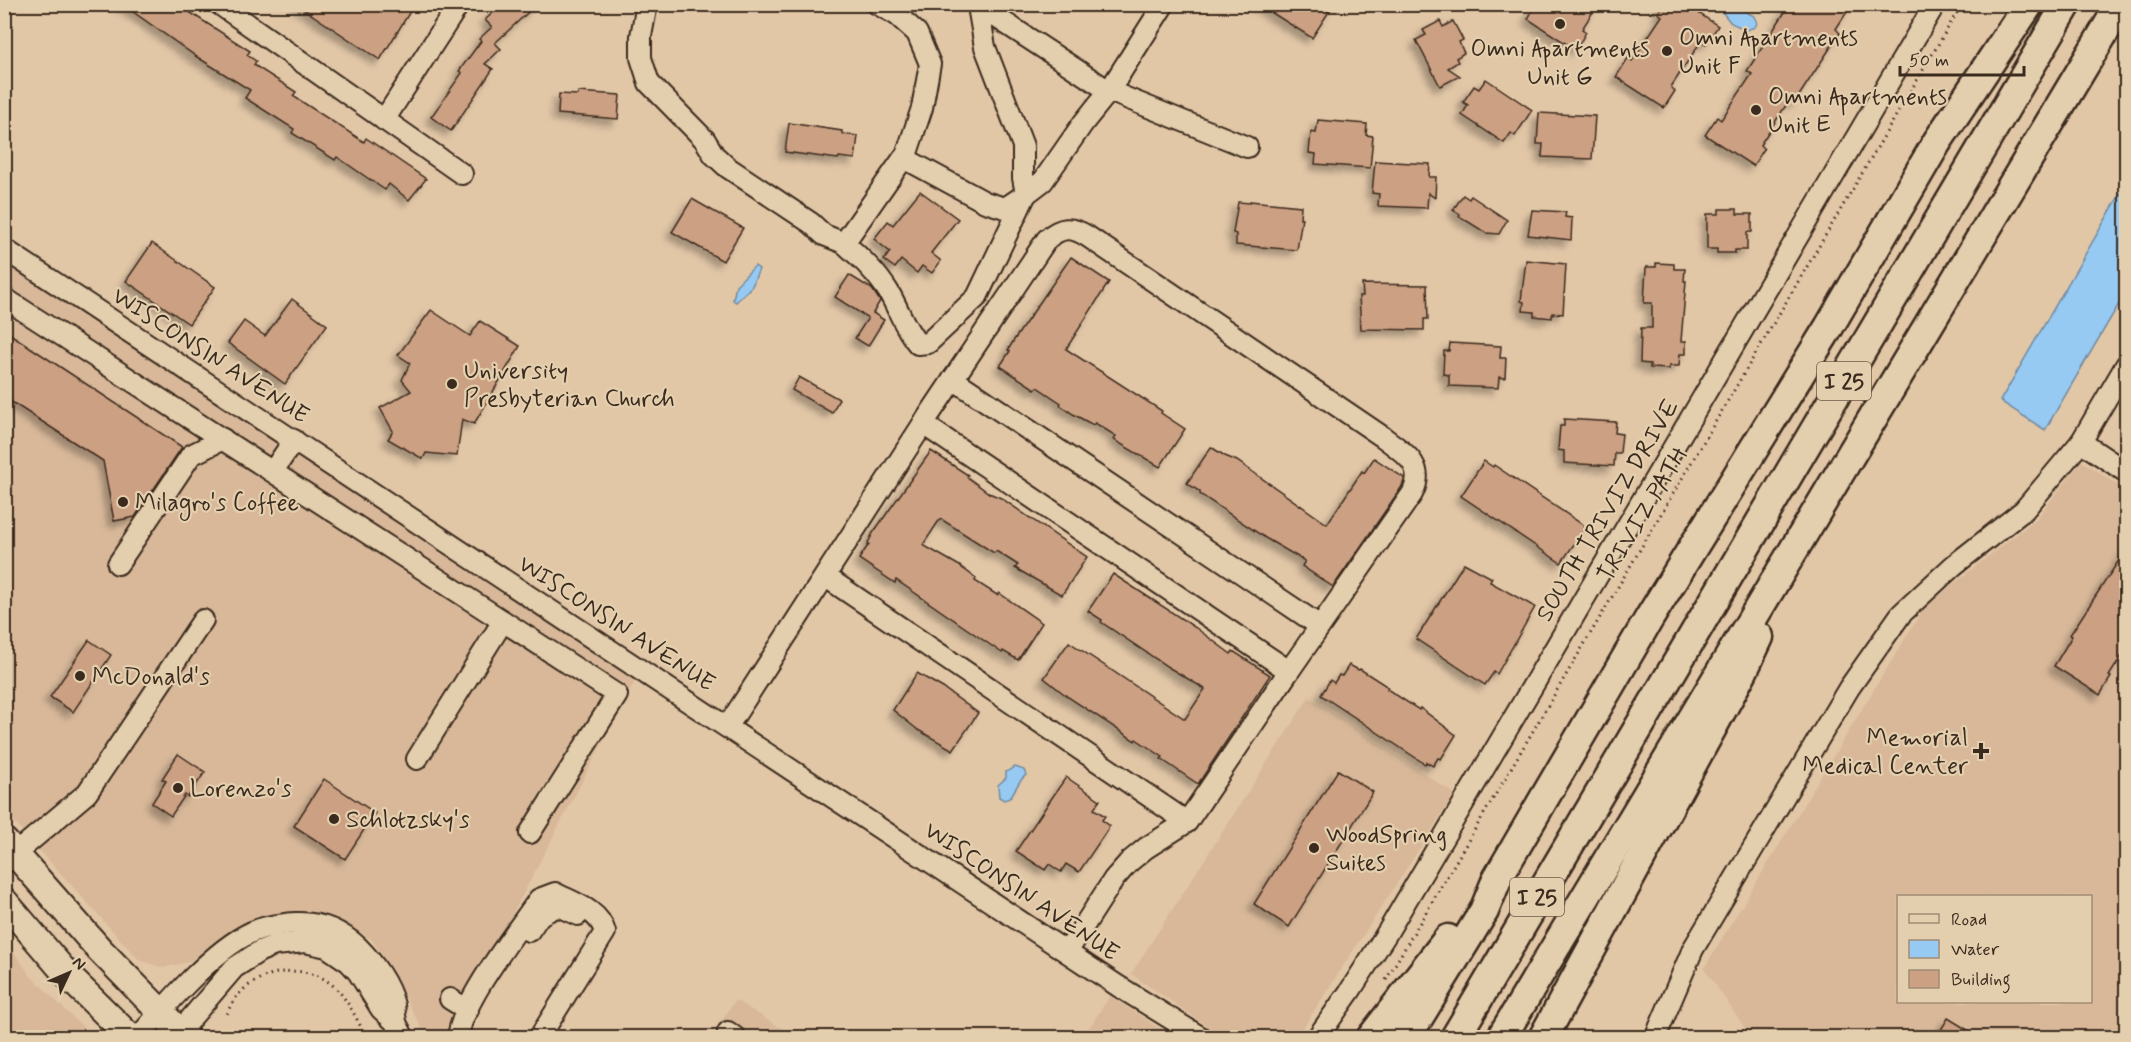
<svg xmlns="http://www.w3.org/2000/svg" width="2131" height="1042" font-family="Mynerve,sans-serif">
  <style>
    .built { fill: #d8b899; fill-rule: evenodd }
    .water { fill: #96caf3; stroke: #728a9e; stroke-width: 1.5 }
    .building { fill: #cca082; stroke: #3b2a1e; stroke-width: 1.5; filter: url(#shadow) }
    .lines { fill: none; stroke-linecap: round; stroke-linejoin: round }
    .minor-casing { stroke: #3b2a1e; stroke-width: 24 }
    .major-casing { stroke: #3b2a1e; stroke-width: 30 }
    .highway-casing { stroke: #3b2a1e; stroke-width: 33 }
    .path { stroke: #3b2a1e; stroke-width: 3; stroke-dasharray: 1.5 4.5; stroke-linecap: butt }
    .minor { stroke: #e3cead; stroke-width: 20 }
    .major { stroke: #e3cead; stroke-width: 26 }
    .highway { stroke: #e3cead; stroke-width: 28 }
    .poi-dot { fill: #3b2a1e; stroke: #e3cead; stroke-width: 2 }
    .labels { text-anchor: middle; stroke-width: 4.5; stroke-linejoin: round; paint-order: stroke }
    .shield { fill: #e3cead; stroke: #6d5b49; stroke-width: 1.5 }
    .shield-label { font-size: 22px; font-weight: bold; fill: #3b2a1e }
    .poi-label { font-size: 24px; fill: #3b2a1e; stroke: #e3cead; text-anchor: start }
    .street-label { font-size: 24px; fill: #3b2a1e; stroke: #e3cead }
  </style>
  <defs>
    <filter id="shadow"><feDropShadow dx="-5.5" dy="5.5" stdDeviation="3" flood-color="#0004"/></filter>
  </defs>
  <rect width="100%" height="100%" fill="#e2c7a7"/>
  <filter id="ink" filterUnits="userSpaceOnUse"><feTurbulence type="fractalNoise" baseFrequency=".0167" numOctaves="2"/><feDisplacementMap in="SourceGraphic" scale="12" xChannelSelector="R" yChannelSelector="G"/><feConvolveMatrix kernelMatrix="1 2 1 2 8 2 1 2 1" color-interpolation-filters="sRGB"/></filter>
  <g filter="url(#ink)">
    <g class="built">
      <path d="M5 261 636 679 448 1037H426L390 967 372 940 338 919 298 911 239 924 189 962 163 968 139 960 5 812Z"/>
      <path d="M2082 461 2126 490V1037H1751L1704 968 1925 606 2036 519ZM1898 896H2090V1002H1898Z"/>
      <path d="M1309 697 1455 794 1297 1037H1223L1131 974Z"/>
      <path d="M5 940 30 975 93 1037H5Z"/>
      <path d="M1110 996 1173 1037H1083Z"/>
      <path d="M735 1000 796 1037 711 1038Z"/>
    </g>
    <g class="water">
      <path d="M1726 5H1739L1744 11 1754 16 1757 23 1755 27 1747 30 1731 23 1723 13Z"/>
      <path d="M2126 184V292L2045 430 2000 401Z"/>
      <path d="M755 266 759 269 752 286 736 302 733 300 736 285Z"/>
      <path d="M1015 767 1024 770 1026 775 1020 781 1010 798 1004 800 999 797 998 785 1006 778V772Z"/>
    </g>
    <g class="building">
      <path d="M122 4H177L250 51 247 55 256 61 254 65 296 92 293 96 364 142 366 138 426 179 409 200 389 184 385 190 337 157 335 160 292 133 294 129 245 98 250 90 197 57Z"/>
      <path d="M296 4H402L411 10 380 60Z"/>
      <path d="M502 4H537L495 43 501 49 485 64 493 69 451 131 431 117 462 73 459 71 481 41 479 39 492 27 485 20Z"/>
      <path d="M1258 4H1334L1312 38Z"/>
      <path d="M1536 4H1598L1582 29 1586 32 1576 50 1528 19Z"/>
      <path d="M1664 4H1685L1718 26 1706 44 1701 41 1671 87 1675 91 1664 108 1616 77 1628 58 1632 61 1662 16 1658 13Z"/>
      <path d="M1790 4H1852L1836 29 1840 33 1806 85 1795 102 1790 99 1760 145 1764 149 1753 166 1705 135 1717 117 1721 120 1752 74 1747 71Z"/>
      <path d="M1440 21 1443 27 1453 21 1463 40 1459 42 1464 53 1456 58 1458 62 1448 68 1460 76 1440 86 1416 40 1426 35 1423 30Z"/>
      <path d="M1486 79 1532 110 1515 136 1511 133 1504 143 1462 115 1468 105 1463 102 1474 86 1479 89Z"/>
      <path d="M578 92 620 95 618 119 558 114 559 94 578 95Z"/>
      <path d="M1539 113 1595 116 1592 159 1542 157 1543 144H1537Z"/>
      <path d="M1318 120 1367 124 1366 135 1373 136 1370 168 1315 164 1316 154 1309 153 1311 132 1316 133Z"/>
      <path d="M789 123 842 131V134L858 136 855 159 839 157 838 159 785 152Z"/>
      <path d="M1375 161 1430 164 1429 177H1436L1435 198 1428 193 1427 208 1378 206 1379 194 1372 193Z"/>
      <path d="M920 191 958 219 931 253 941 261 932 273 922 266 917 273 901 260 895 268 884 260 890 252 874 239 888 221 893 225Z"/>
      <path d="M1463 195 1469 199 1471 196 1507 220 1499 234 1486 233 1459 216 1460 214 1453 210Z"/>
      <path d="M692 199 743 228 723 261 672 232Z"/>
      <path d="M1250 201 1301 206 1300 218H1302L1297 250 1236 245V234L1233 233 1238 202 1250 203Z"/>
      <path d="M1719 209H1737V214H1752V232H1747V250H1735V253H1717V249H1707V214H1719Z"/>
      <path d="M1532 210 1566 212 1565 217 1572 218 1571 240 1528 235Z"/>
      <path d="M152 243 215 287 189 324 126 281Z"/>
      <path d="M1071 257 1109 282 1066 349 1162 411 1161 413 1185 429 1160 467 1114 440 1116 436 1095 423 1093 425 1073 414 1060 405 1061 403 1037 387 1035 389 1000 366 1010 351 1008 350 1014 340Z"/>
      <path d="M1526 260 1566 264 1563 314 1552 313V318L1534 316V312L1523 311 1524 302 1521 301Z"/>
      <path d="M1656 263 1674 264V269H1685L1684 281H1686L1681 341H1686V354H1680L1679 366H1669V369L1650 368V364L1640 363 1641 328H1652V303H1644L1646 267H1656Z"/>
      <path d="M849 275 872 289 880 301 873 313 884 320 868 346 855 338 868 318 835 297Z"/>
      <path d="M1362 284 1427 285 1428 319H1424V330L1361 329 1359 296H1363Z"/>
      <path d="M292 299 327 325 285 384 228 343 244 321 265 336Z"/>
      <path d="M431 310 470 336 480 321 520 346 474 424 462 419 457 456 426 453 423 459 388 439 393 431 380 408 411 391 402 380 410 363 398 355Z"/>
      <path d="M4 330 182 447 135 517 114 521 103 461 4 397Z"/>
      <path d="M1450 343 1501 346 1500 358H1506L1505 378 1499 377 1498 388 1449 386V375L1443 374 1444 351H1449Z"/>
      <path d="M799 377 839 399 832 413 792 390Z"/>
      <path d="M1564 419 1616 422 1615 433 1622 434 1620 453H1615L1614 466 1564 463V451L1558 450 1560 426H1564Z"/>
      <path d="M1211 447 1225 456 1237 461 1327 524 1362 471 1364 473 1374 458 1404 478V481L1401 488 1333 587 1302 566 1305 561 1267 539 1200 494V492L1187 483Z"/>
      <path d="M931 451 968 475 967 477 989 493 1001 498 1087 557 1062 595 1015 568 1018 565 996 551 994 553 941 519 938 522 923 545 958 565 976 578 975 581 997 595 999 593 1042 623 1018 660 1003 651 1002 653 896 580 895 583 859 559 869 544 868 543 873 533Z"/>
      <path d="M1484 461 1493 467 1494 465 1586 527 1561 563 1461 496Z"/>
      <path d="M2127 548V648L2109 676 2111 677 2100 695 2054 666 2072 636 2070 635Z"/>
      <path d="M1464 563 1492 578 1490 582 1535 607 1497 674 1494 672 1485 685 1416 639Z"/>
      <path d="M1113 574 1196 628 1231 654 1233 651 1270 675 1198 784 1161 759 1163 757 1136 739 1135 741 1068 697 1044 678 1069 642 1185 719 1205 689 1168 667 1101 622 1102 620 1088 611Z"/>
      <path d="M89 640 111 655 73 712 50 697Z"/>
      <path d="M1349 665 1359 670 1360 669 1388 687 1387 689 1419 710 1420 708 1456 735 1441 759 1438 758 1433 766 1426 762 1425 764 1321 695 1330 680 1334 683 1339 675 1342 676Z"/>
      <path d="M917 673 943 688 978 713 953 750 918 730 893 710Z"/>
      <path d="M178 754 205 772 188 797 185 795 171 816 152 803 166 781 162 779Z"/>
      <path d="M1338 770 1373 792 1289 927 1254 904Z"/>
      <path d="M1066 777 1100 800 1094 809 1105 816 1102 820 1110 826 1079 872 1066 864 1061 872 1049 864 1045 870 1016 851Z"/>
      <path d="M324 779 375 813 345 859 294 826Z"/>
      <path d="M1948 1018 1981 1038H1936Z"/>
    </g>
    <g class="lines">
      <defs>
        <g id="minor">
          <path d="M219 4 462 174"/>
          <path d="M647 4 641 36V58L649 83 705 140 714 155 727 167 811 223 824 235 844 243 907 153 922 108 930 64 917 33 897 15 877 4"/>
          <path d="M976 4 1109 91 1247 147"/>
          <path d="M978 6 985 47 1023 146V178L1026 194 1043 181 1084 122 1109 91 1164 4"/>
          <path d="M384 120 459 4"/>
          <path d="M904 158 985 202 1005 208 1026 194"/>
          <path d="M844 243C861 258 876 272 888 291 899 309 904 328 918 344L928 343 977 297 1026 194"/>
          <path d="M4 249 1118 986 1202 1038"/>
          <path d="M4 298 503 621 417 759"/>
          <path d="M953 379 1320 626"/>
          <path d="M923 424 1047 239C1061 227 1071 226 1087 236L1383 437C1404 453 1427 465 1412 494L1289 671"/>
          <path d="M2081 442 2126 472"/>
          <path d="M273 471 294 440"/>
          <path d="M118 564 191 455 223 439"/>
          <path d="M826 577 1187 822"/>
          <path d="M503 621 617 695 530 833"/>
          <path d="M728 726 923 424 1289 671 1187 822 1146 848 1129 862 1114 879 1067 952"/>
          <path d="M4 863 87 793 203 620"/>
          <path d="M529 931 540 915 558 906 578 915"/>
          <path d="M450 999 468 1010"/>
          <path d="M728 1032 736 1038"/>
          <path d="M138 1038C166 1005 213 950 252 932 265 926 281 924 296 923 320 922 341 931 358 947 373 962 389 984 394 1005 395 1011 395 1017 396 1023"/>
          <path d="M174 1038 234 968 260 951 275 945 305 942 327 947 349 962 358 972 381 1009 396 1023 404 1038"/>
          <path d="M458 1038C461 1002 517 931 539 899L555 893C574 903 599 910 605 932L539 1038"/>
          <path d="M1317 1038 1350 991 1387 933 1935 4"/>
          <path d="M1657 1038 1658 1031 1693 949 1849 688 1901 614 1954 565 2024 510 2081 442 2126 365"/>
        </g>
        <g id="major">
          <path d="M4 841 100 950 186 1038"/>
          <path d="M4 901 69 977 131 1038"/>
        </g>
        <g id="highway">
          <path d="M1371 1038 1448 939"/>
          <path d="M1406 1038 1484 911 1497 879 1650 617 1829 327 1937 142 2029 4"/>
          <path d="M1455 1038 2067 4"/>
          <path d="M1501 1038 2121 4"/>
          <path d="M1543 1038 1743 671 1759 637"/>
        </g>
      </defs>
      <use href="#minor" class="minor-casing"/>
      <use href="#major" class="major-casing"/>
      <use href="#highway" class="highway-casing"/>
      <g class="path">
        <path d="M1386 980 1962 4"/>
        <path d="M227 1014C240 975 297 958 330 983 347 996 356 1019 367 1038"/>
      </g>
      <use href="#minor" class="minor"/>
      <use href="#major" class="major"/>
      <use href="#highway" class="highway"/>
    </g>
  </g>
  <g class="poi-dot">
    <circle cx="1560" cy="24" r="6"/>
    <circle cx="1667" cy="51" r="6"/>
    <circle cx="1756" cy="110" r="6"/>
    <circle cx="452" cy="384" r="6"/>
    <circle cx="123" cy="502" r="6"/>
    <circle cx="80" cy="676" r="6"/>
    <path d="M1978 742h6v6h6v6h-6v6h-6v-6h-6v-6h6z"/>
    <circle cx="178" cy="788" r="6"/>
    <circle cx="334" cy="819" r="6"/>
    <circle cx="1314" cy="848" r="6"/>
  </g>
  <g class="labels">
    <g class="shield">
      <rect x="1817" y="362" width="54" height="38" rx="4.5"/>
      <rect x="1510" y="878" width="54" height="38" rx="4.5"/>
    </g>
    <g class="shield-label">
      <text x="1844" y="389">I 25</text>
      <text x="1537" y="905">I 25</text>
    </g>
    <g class="poi-label">
      <text x="1679" y="45">Omni Apartments<tspan x="1679" dy="28">Unit F</tspan></text>
      <text x="1560" y="56" text-anchor="middle">Omni Apartments<tspan x="1560" dy="28">Unit G</tspan></text>
      <text x="1768" y="104">Omni Apartments<tspan x="1768" dy="28">Unit E</tspan></text>
      <text x="464" y="378">University<tspan x="464" dy="28">Presbyterian Church</tspan></text>
      <text x="135" y="510">Milagro's Coffee</text>
      <text x="92" y="684">McDonald's</text>
      <text x="1968" y="745" text-anchor="end">Memorial<tspan x="1968" dy="28">Medical Center</tspan></text>
      <text x="190" y="796">Lorenzo's</text>
      <text x="346" y="827">Schlotzsky's</text>
      <text x="1326" y="842">WoodSpring<tspan x="1326" dy="28">Suites</tspan></text>
    </g>
    <g class="street-label">
      <text transform="translate(211 355) rotate(33)" y="8">WISCONSIN AVENUE</text>
      <text transform="translate(1607 510) rotate(-59)" y="8">SOUTH TRIVIZ DRIVE</text>
      <text transform="translate(1642 514) rotate(-59)" y="8">TRIVIZ PATH</text>
      <text transform="translate(617 623) rotate(33)" y="8">WISCONSIN AVENUE</text>
      <text transform="translate(1022 891) rotate(34)" y="8">WISCONSIN AVENUE</text>
    </g>
  </g>
  <rect width="2131" height="1042" fill="none" stroke="#e3cead" stroke-width="24"/>
  <rect x="12" y="12" width="2107" height="1018" fill="none" stroke="#3b2a1e" stroke-width="2" filter="url(#ink)"/>
  <rect x="1897" y="895" width="195" height="108" fill="#e3cead" stroke="#a08c74" stroke-width="1.5"/>
  <rect x="1909" y="914" width="30" height="9" fill="#e3cead" stroke="#a08c74" stroke-width="1.5"/>
  <text x="1951" y="925" font-size="18" fill="#3b2a1e">Road</text>
  <rect x="1909" y="940" width="30" height="18" fill="#96caf3" stroke="#a08c74" stroke-width="1.5"/>
  <text x="1951" y="955" font-size="18" fill="#3b2a1e">Water</text>
  <rect x="1909" y="970" width="30" height="18" fill="#cca082" stroke="#a08c74" stroke-width="1.5"/>
  <text x="1951" y="985" font-size="18" fill="#3b2a1e">Building</text>
  <g transform="translate(69 973) rotate(46)" stroke="#e3cead" stroke-width="4.5" paint-order="stroke">
  <path d="M0-4.5L10 22L0 15L-10 22Z" fill="#3b2a1e"/>
  <text y="-9" font-size="16" font-weight="bold" text-anchor="middle" fill="#3b2a1e">N</text>
  </g>
  <path d="M1900 66v9h124v-9" fill="none" stroke="#3b2a1e" stroke-width="3"/>
  <text x="1909" y="66" font-size="18" fill="#3b2a1e" stroke="#e3cead" stroke-width="4.5" paint-order="stroke">50 m</text>
</svg>
